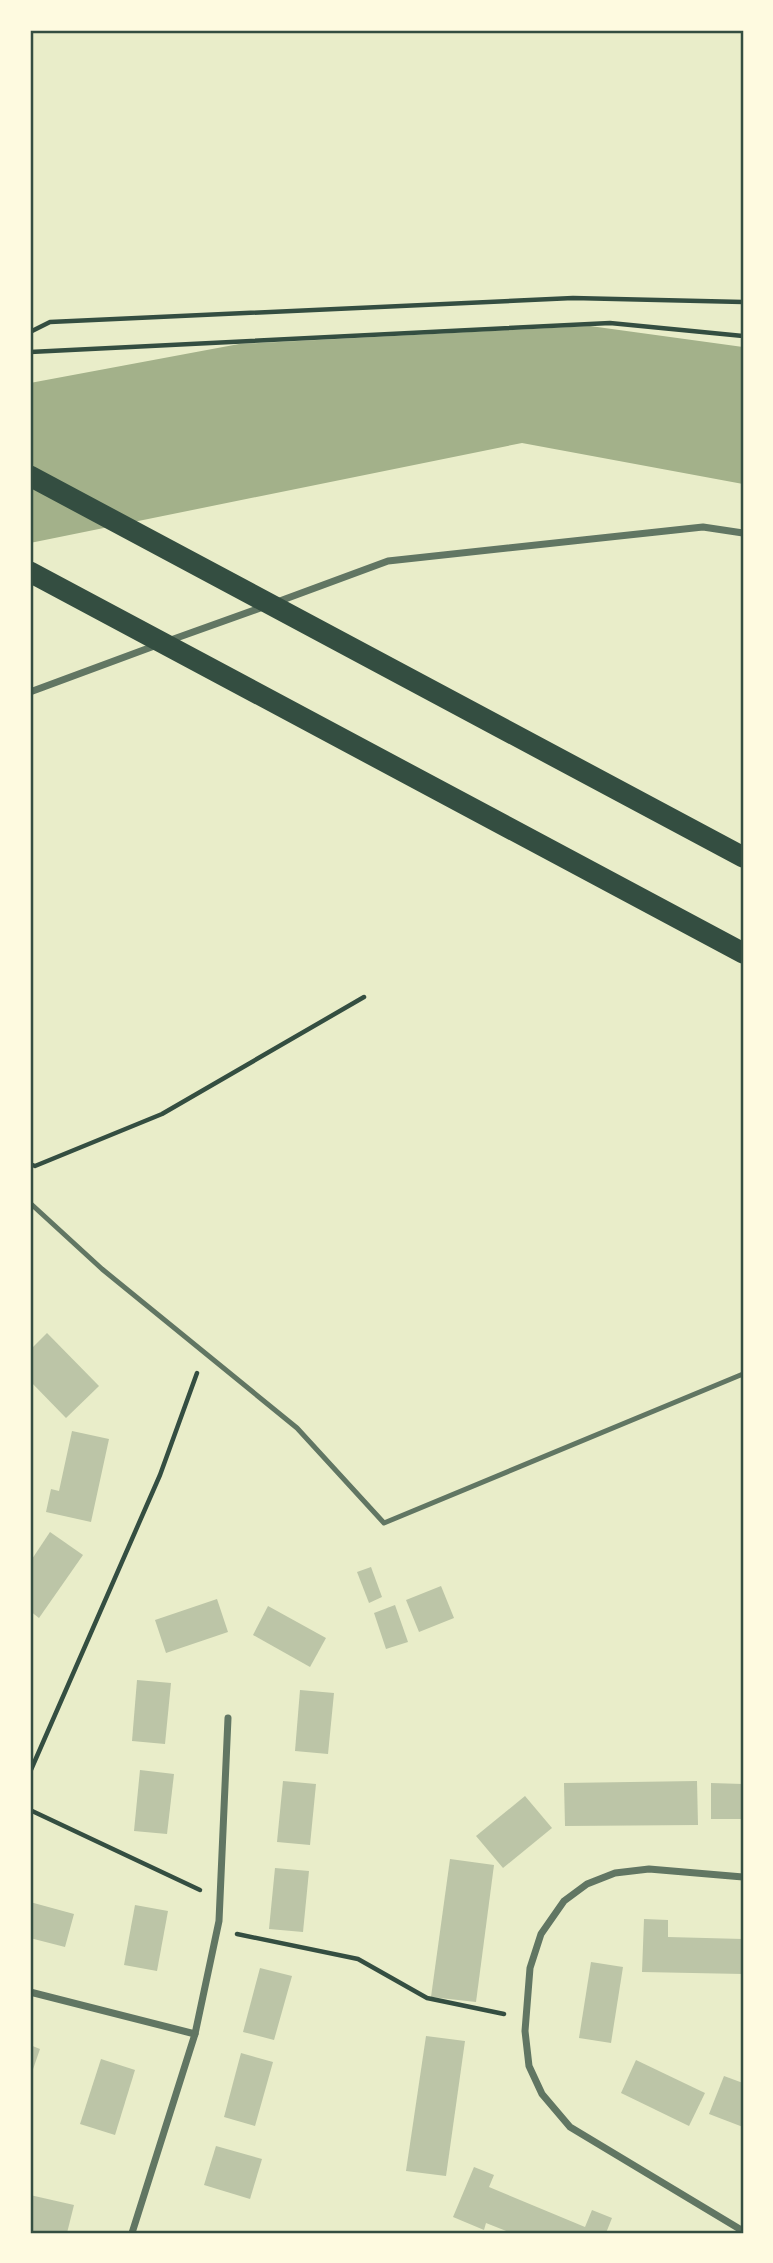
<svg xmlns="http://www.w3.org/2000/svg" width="773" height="2263" font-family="'Public Sans',sans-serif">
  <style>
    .water { fill: #a3b18a }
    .building { fill: #bcc5a7 }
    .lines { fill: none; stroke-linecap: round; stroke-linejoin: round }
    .path { stroke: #344e41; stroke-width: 4.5 }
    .service { stroke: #617663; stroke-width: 5 }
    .minor { stroke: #617663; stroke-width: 7 }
    .motorway { stroke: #344e41; stroke-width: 21 }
    .neatline { fill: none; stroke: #344e41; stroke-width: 2.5 }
  </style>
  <rect width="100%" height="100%" fill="#e9edc9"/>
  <path class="water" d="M590 326 743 347V484L522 443 30 543V383L239 344Z"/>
  <g class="building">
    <path d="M47 1333 99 1386 66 1418 30 1381V1350Z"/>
    <path d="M72 1431 109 1439 91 1522 46 1512 51 1489 59 1491Z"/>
    <path d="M50 1532 83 1555 39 1618 30 1611V1562Z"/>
    <path d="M371 1567 382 1597 369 1603 357 1572Z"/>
    <path d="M441 1586 454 1618 419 1632 406 1600Z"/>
    <path d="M217 1599 228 1632 166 1653 155 1620Z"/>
    <path d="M395 1605 408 1642 386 1649 374 1613Z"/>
    <path d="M268 1606 326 1638 310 1667 253 1635Z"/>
    <path d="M137 1680 171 1683 165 1744 132 1741Z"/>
    <path d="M300 1690 334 1693 328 1754 295 1751Z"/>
    <path d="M140 1770 174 1774 167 1834 134 1831Z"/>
    <path d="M283 1781 316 1784 310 1845 277 1842Z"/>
    <path d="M697 1781 698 1825 565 1826 564 1783Z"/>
    <path d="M711 1783 743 1784V1819H711Z"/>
    <path d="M525 1796 552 1828 503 1868 476 1836Z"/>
    <path d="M450 1859 494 1865 476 2002 431 1997Z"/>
    <path d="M275 1868 309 1871 303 1932 269 1929Z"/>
    <path d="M30 1902 74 1914 65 1947 30 1938Z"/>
    <path d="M135 1905 168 1911 157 1971 124 1965Z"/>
    <path d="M644 1919 668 1920V1937L743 1939V1974L642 1972Z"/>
    <path d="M591 1962 623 1967 611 2043 579 2038Z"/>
    <path d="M260 1968 292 1976 274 2040 243 2032Z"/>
    <path d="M426 2036 465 2041 446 2176 406 2171Z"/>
    <path d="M30 2045 40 2049 30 2078Z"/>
    <path d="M241 2053 273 2062 255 2126 224 2117Z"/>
    <path d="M101 2059 135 2070 115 2135 80 2124Z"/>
    <path d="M636 2060 705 2093 689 2126 621 2093Z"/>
    <path d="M724 2076 743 2083V2127L709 2114Z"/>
    <path d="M216 2146 262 2159 250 2199 204 2185Z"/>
    <path d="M474 2167 494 2175 489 2187 585 2227 592 2210 612 2218 606 2233H511L486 2223 484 2230 453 2217Z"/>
    <path d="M30 2195 74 2205 67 2233H30Z"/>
  </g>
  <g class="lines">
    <g class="path">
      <path d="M30 332 50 322 573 298 743 302"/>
      <path d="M30 352 610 323 743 336"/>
      <path d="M30 1164 35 1166 162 1114 364 997"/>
      <path d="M30 1772 160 1475 197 1373"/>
      <path d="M30 1810 200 1890"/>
      <path d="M237 1934 358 1959 427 1998 504 2014"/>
    </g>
    <path class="service" d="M30 1203 102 1269 297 1428 384 1523 743 1374"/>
    <g class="minor">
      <path d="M277 602 388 561 703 527 743 533"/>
      <path d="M168 641 266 606"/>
      <path d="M30 692 157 645"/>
      <path d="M743 1877 649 1869 615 1873 587 1884 564 1901 541 1934 530 1968 525 2031 529 2066 542 2094 570 2127 743 2231"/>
      <path d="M30 1992 195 2034"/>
      <path d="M132 2233 195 2034 219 1921 228 1718"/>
    </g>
    <g class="motorway">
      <path d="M30 476 743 857"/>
      <path d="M30 572 743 953"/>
    </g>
  </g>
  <rect width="773" height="2263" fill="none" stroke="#fefae0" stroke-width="63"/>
  <rect x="32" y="32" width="710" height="2200" class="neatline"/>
</svg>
